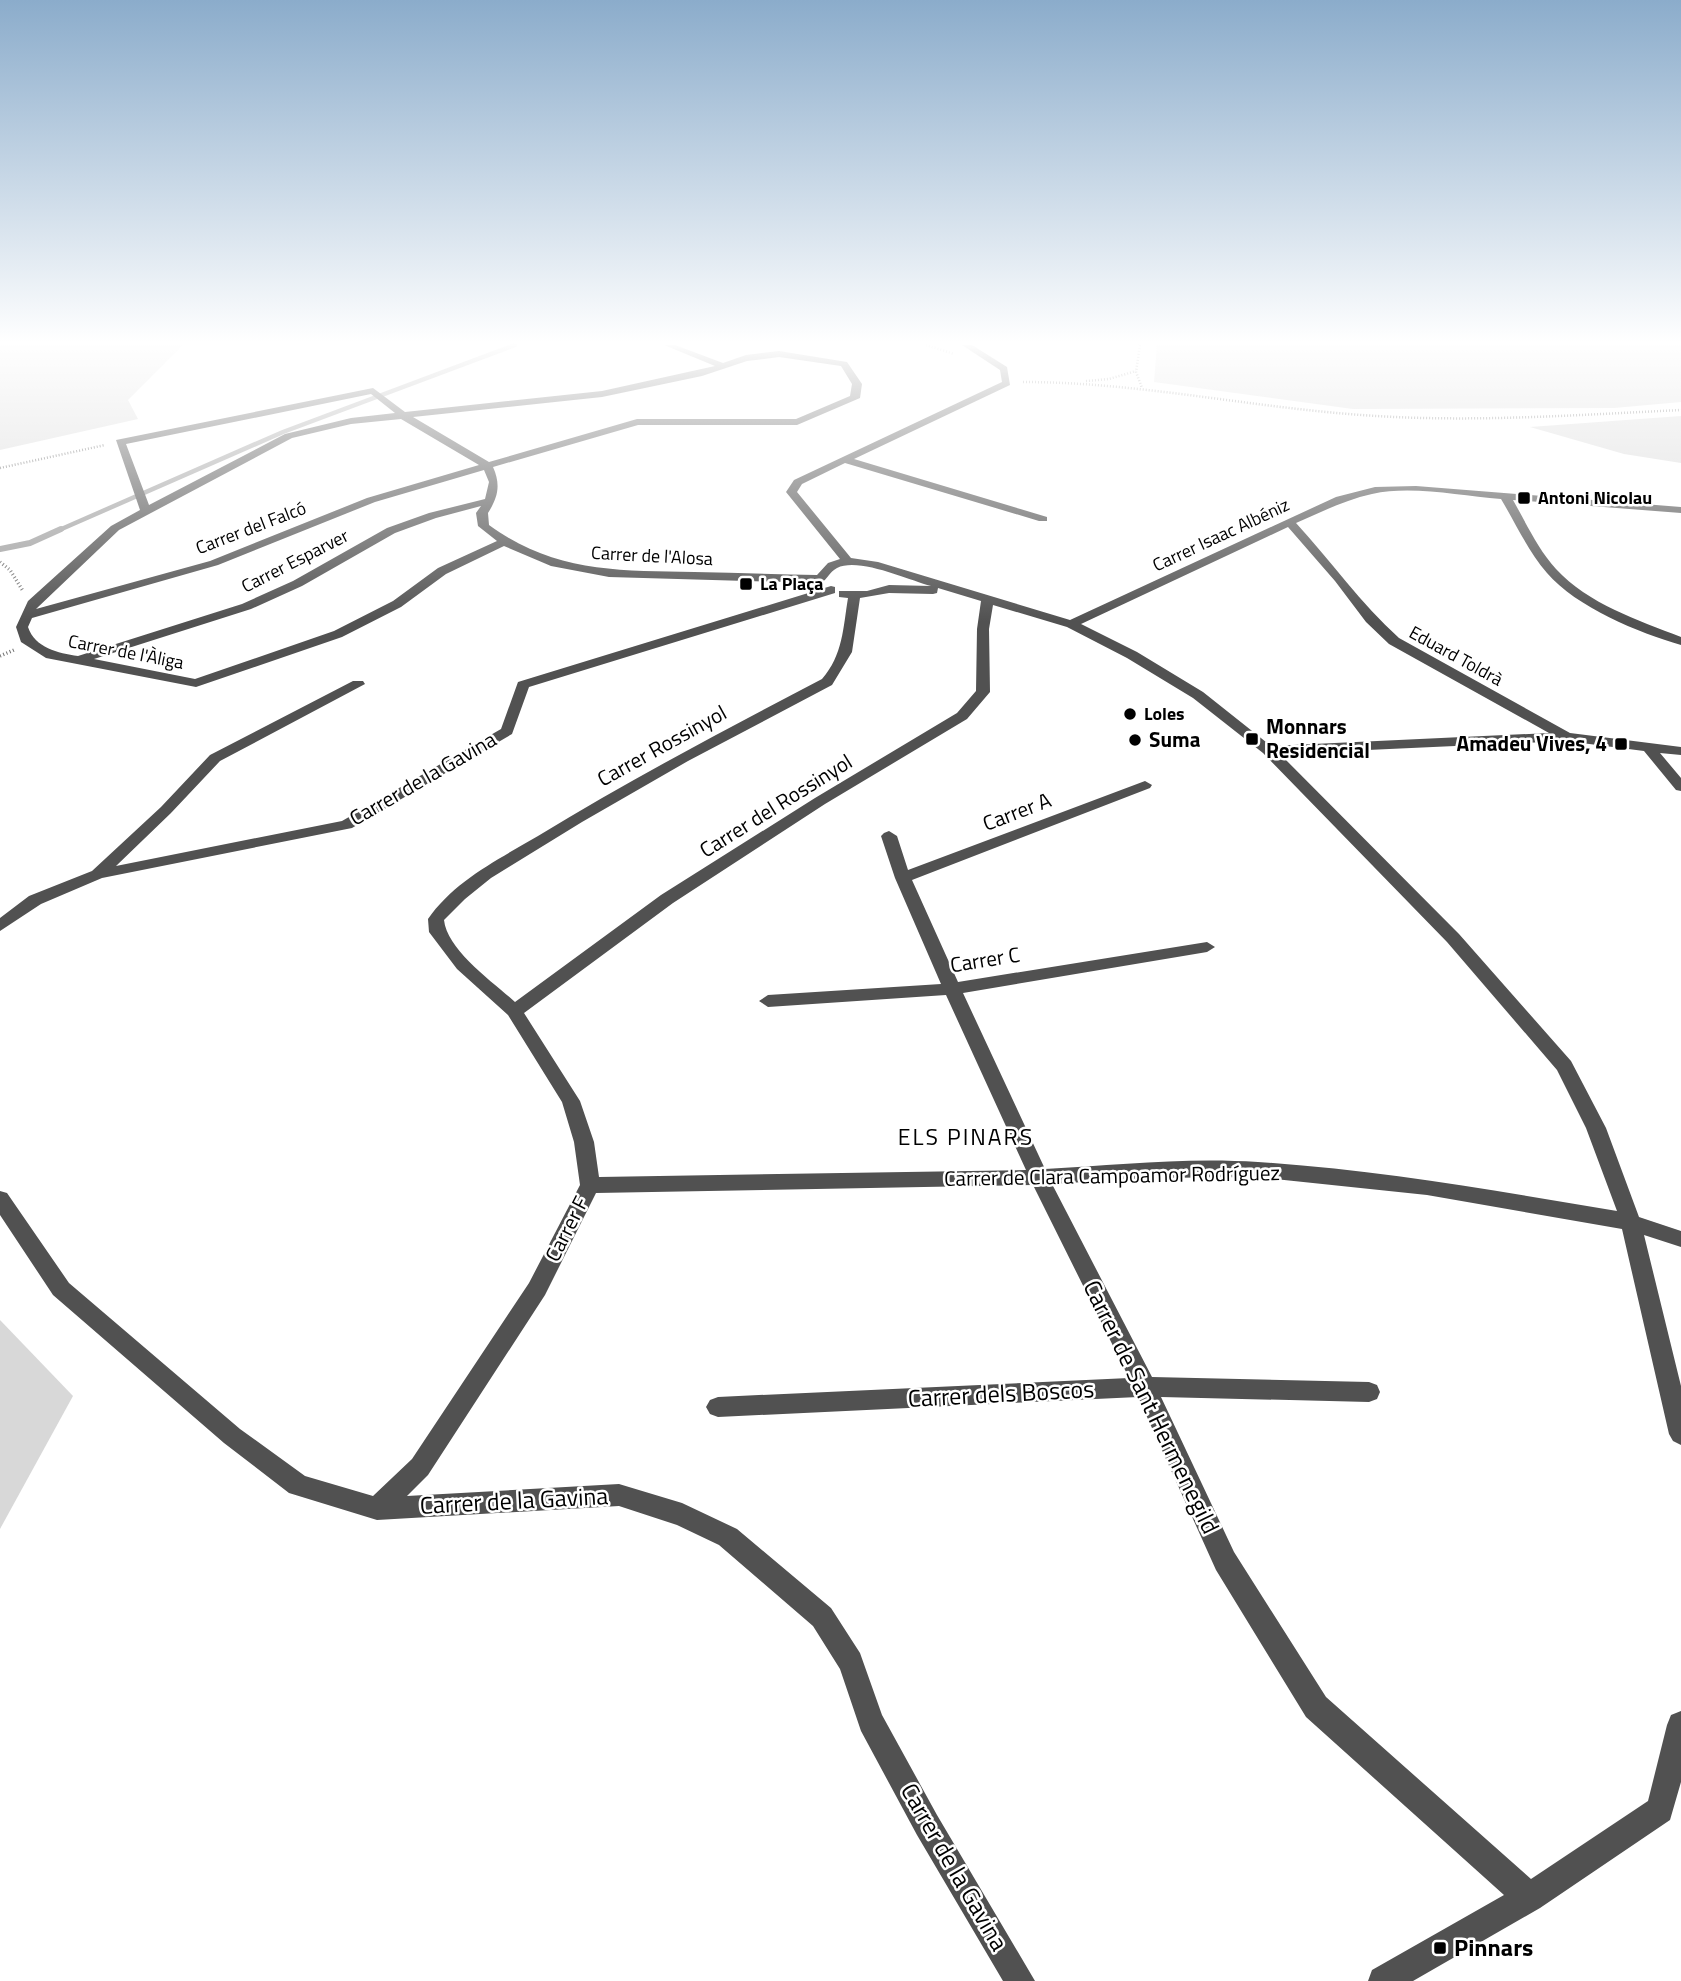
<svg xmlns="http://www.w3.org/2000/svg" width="1681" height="1981" font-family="'Titillium Web',sans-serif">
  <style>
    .green { fill: #d8d8d8 }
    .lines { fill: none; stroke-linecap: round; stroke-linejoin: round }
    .stream-far1 { stroke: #9f9f9f; stroke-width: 4.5 }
    .stream { stroke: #9f9f9f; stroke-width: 6 }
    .path-far1 { stroke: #737373; stroke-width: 2.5; stroke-dasharray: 1 2; stroke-linecap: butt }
    .path { stroke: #737373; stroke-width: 3.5; stroke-dasharray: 1 2.5; stroke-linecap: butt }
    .minor { fill: #515151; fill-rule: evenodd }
    .poi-dot { fill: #000; stroke: #fff; stroke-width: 2.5 }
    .labels { text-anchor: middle; stroke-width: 5; stroke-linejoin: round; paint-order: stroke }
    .far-poi-label { font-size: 18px; font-weight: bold; fill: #000; stroke: #fff; text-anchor: start }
    .far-street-label { font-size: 18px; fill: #000; stroke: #fff }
    .poi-label { font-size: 21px; font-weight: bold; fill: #000; stroke: #fff; text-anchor: start }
    .street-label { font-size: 21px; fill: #000; stroke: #fff }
    .neighbourhood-label { font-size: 23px; letter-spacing: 2px; fill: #000; stroke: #fff }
    .near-street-label { font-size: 24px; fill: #000; stroke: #fff }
    .near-poi-label { font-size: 24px; font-weight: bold; fill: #000; stroke: #fff; text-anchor: start }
  </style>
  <rect width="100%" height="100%" fill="#fff"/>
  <g class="green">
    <path d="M0 345H183L128 400 138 419 0 450Z"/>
    <path d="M1157 345H1681V402L1614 408 1353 409 1154 382Z"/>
    <path d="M1681 416V463L1624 454 1530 427Z"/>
    <path d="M0 1320 73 1396 0 1529Z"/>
  </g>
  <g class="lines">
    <path class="stream-far1" d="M57 531 283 432 515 345"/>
    <path class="stream" d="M0 549 30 543 61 529"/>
    <g class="path-far1">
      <path d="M926 345 954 354"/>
      <path d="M1140 345 1136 372 1142 388"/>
      <path d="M1086 381 1109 379 1136 371"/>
      <path d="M1023 382C1137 382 1248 407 1362 415 1468 423 1575 415 1681 410"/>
      <path d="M0 468 105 445"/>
    </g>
    <g class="path">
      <path d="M0 562 10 570 23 591"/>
      <path d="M0 656 14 650"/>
    </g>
    <g class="minor">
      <path d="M664 345H675L723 363 746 355 779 351 847 362 862 384 860 398 797 425H638L493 467C501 485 498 497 488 513L489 525C553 572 617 571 694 572 735 573 776 574 817 575L828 563 840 559 786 492 794 480 1002 382 1000 370 962 345H972L1007 367 1010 385 854 459 1047 517V521H1039L845 463 802 484 797 492 851 558 878 562 1070 620 1336 497 1375 487 1416 486 1681 507V513L1513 500C1526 523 1538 549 1556 569 1588 604 1638 620 1681 637V645C1639 633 1576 607 1547 573 1528 551 1516 524 1501 499 1460 496 1412 485 1372 494 1345 500 1321 512 1296 523 1331 561 1361 604 1399 638L1570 733 1681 747V755L1660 753 1681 778V791L1676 790 1644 751 1566 741 1280 754 1459 934 1571 1061 1606 1128 1639 1217 1681 1231V1247L1644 1235 1681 1386V1445L1673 1441 1669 1434 1622 1229 1427 1195 1256 1177 1149 1178 1052 1184 1152 1377 1369 1382 1377 1385 1380 1392 1377 1399 1369 1402 1161 1397 1234 1552 1326 1697 1531 1879 1648 1801 1667 1725 1671 1715 1681 1711V1782L1670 1820 1540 1908 1413 1981H1368L1372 1970 1504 1895 1306 1717 1216 1570 1138 1397 718 1417 710 1414 706 1407 710 1400 718 1397 1129 1378 1033 1185 596 1193 545 1295 428 1475 407 1496 619 1484 682 1503 737 1529 831 1608 860 1653 882 1715 937 1815 1035 1981H1003L917 1835 861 1731 840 1669 813 1626 719 1545 677 1525 619 1506 377 1520 289 1493 224 1443 53 1295 0 1215V1191L7 1193 69 1283 240 1429 305 1476 373 1496 412 1459 529 1283 580 1185 574 1142 562 1102 508 1015 457 969 429 932 428 919C454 881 499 859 538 836 630 780 726 729 822 679 843 655 843 628 848 598L839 597V591H867L889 585 931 586C908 580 859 557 837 568 829 572 828 579 821 583L609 577 551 566 504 546 446 574 401 607 342 637 196 687 46 658 21 642 16 627 28 601 111 526 140 510 116 440 373 388 405 412 602 391 715 366ZM779 357 841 366 852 384 850 396 796 419H637L489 462 413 417 602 397 702 376 747 361ZM371 394 395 413 351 418 285 434 149 505 126 444ZM401 419 479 465 367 498 210 561 36 609 119 530 292 438 351 424ZM484 470 489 482 485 499 429 513 387 528 293 581 242 604 78 656C58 653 35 648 28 627L32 618 218 565 375 502ZM481 506 476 513 478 526 497 541 438 568 393 601 334 631 195 679 94 659 251 609 302 586 395 533 436 518ZM1288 527 1335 581 1366 622 1389 644 1549 733 1271 746 1203 692 1137 652 1081 624ZM938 588 981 601 977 629 976 691 957 713 815 798 661 895 515 1002C493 982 447 950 444 920L465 899 491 878 582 822 688 761 832 685 852 652 860 598 889 593 933 594 937 593ZM993 605 1067 627 1127 658 1193 698 1263 753 1447 942 1557 1070 1586 1128 1617 1211C1498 1191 1379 1170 1258 1162 1188 1157 1115 1165 1045 1169L963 993 1207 952 1215 947 1207 942 958 982 912 880 1150 788 1152 785 1145 781 908 870 897 836 889 831 884 833 881 836 895 878 941 984 768 995 759 1001 768 1007 946 995 1026 1170 599 1177 594 1142 580 1101 524 1013 673 903 825 804 967 719 990 692 989 629Z"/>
      <path d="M831 586 835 587V593L529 687 512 734 352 828 102 878 41 904 0 931V918L29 896 92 871 161 807 210 755 353 681H363L365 684 220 761 171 813 116 866 342 821 501 729 518 682Z"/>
    </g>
  </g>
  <linearGradient id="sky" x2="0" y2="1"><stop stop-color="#8baccb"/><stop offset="0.55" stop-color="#fff"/><stop offset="1" stop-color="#fff" stop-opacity="0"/></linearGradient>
  <rect width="1681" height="622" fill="url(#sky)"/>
  <g class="poi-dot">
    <rect x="1517" y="491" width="14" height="14" rx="3.5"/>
    <rect x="739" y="577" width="14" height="14" rx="3.5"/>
    <circle cx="1130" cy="714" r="7"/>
    <rect x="1245" y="732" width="14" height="14" rx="3.5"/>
    <circle cx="1135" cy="740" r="7"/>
    <rect x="1614" y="737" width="14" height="14" rx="3.5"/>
    <rect x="1433" y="1941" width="14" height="14" rx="3.5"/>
  </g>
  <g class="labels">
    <g class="far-poi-label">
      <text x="1538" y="504">Antoni Nicolau</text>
      <text x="760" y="590">La Plaça</text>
      <text x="1144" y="720">Loles</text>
    </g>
    <g class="far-street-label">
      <text transform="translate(251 528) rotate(-21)" y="6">Carrer del Falcó</text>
      <text transform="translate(1221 535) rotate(-25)" y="6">Carrer Isaac Albéniz</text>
      <text transform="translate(652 556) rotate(3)" y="6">Carrer de l'Alosa</text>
      <text transform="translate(295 561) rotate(-27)" y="6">Carrer Esparver</text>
      <text transform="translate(126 652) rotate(11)" y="6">Carrer de l'Àliga</text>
      <text transform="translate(1456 656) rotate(29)" y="6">Eduard Toldrà</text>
    </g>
    <g class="poi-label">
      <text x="1266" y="734">Monnars<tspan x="1266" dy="24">Residencial</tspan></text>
      <text x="1149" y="747">Suma</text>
      <text x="1607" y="751" text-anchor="end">Amadeu Vives, 4</text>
    </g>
    <g class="street-label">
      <text transform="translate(662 746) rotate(-29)" y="7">Carrer Rossinyol</text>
      <text transform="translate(423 779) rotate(-30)" y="7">Carrer de la Gavina</text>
      <text transform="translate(776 806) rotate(-32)" y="7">Carrer del Rossinyol</text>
      <text transform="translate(1017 812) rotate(-21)" y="7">Carrer A</text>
      <text transform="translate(985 960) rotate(-9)" y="7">Carrer C</text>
      <text transform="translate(1112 1176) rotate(-1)" y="7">Carrer de Clara Campoamor Rodríguez</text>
      <text transform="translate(567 1229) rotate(-63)" y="7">Carrer F</text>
    </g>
    <g class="neighbourhood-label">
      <text x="966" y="1145">ELS PINARS</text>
    </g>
    <g class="near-street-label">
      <text transform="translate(1001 1394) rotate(-3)" y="8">Carrer dels Boscos</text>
      <text transform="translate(1151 1407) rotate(64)" y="8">Carrer de Sant Hermenegild</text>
      <text transform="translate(514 1501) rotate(-3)" y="8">Carrer de la Gavina</text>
      <text transform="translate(954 1867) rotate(60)" y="8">Carrer de la Gavina</text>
    </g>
    <g class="near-poi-label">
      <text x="1454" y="1956">Pinnars</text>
    </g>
  </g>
</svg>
